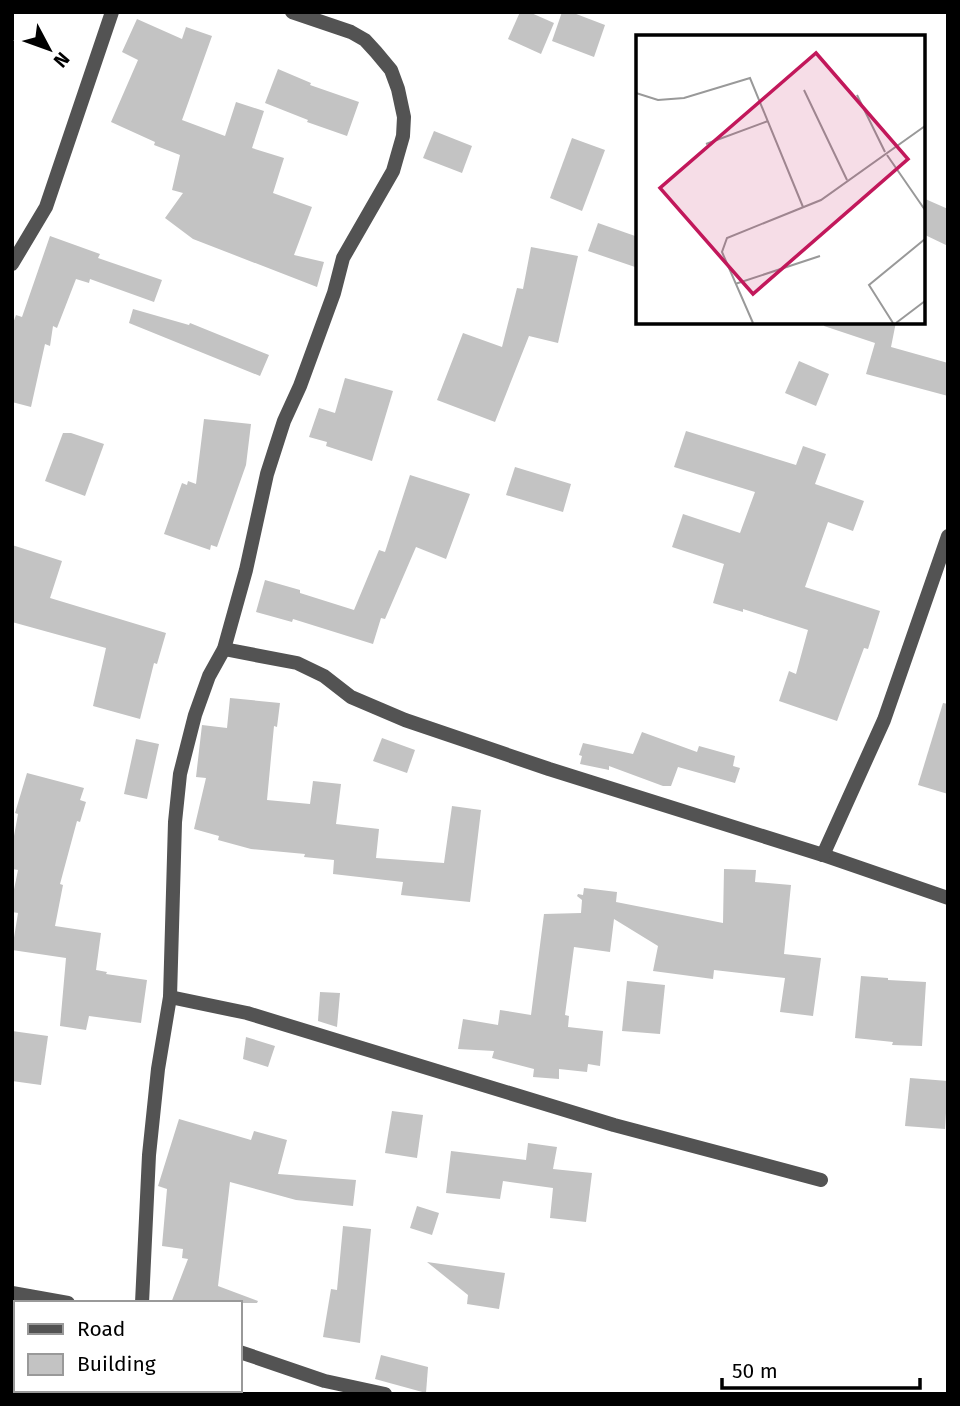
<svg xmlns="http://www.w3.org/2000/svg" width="960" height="1406" font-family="'Fira Sans',sans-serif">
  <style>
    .building { fill: #c3c3c3 }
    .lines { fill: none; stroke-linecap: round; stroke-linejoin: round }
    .street { stroke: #535353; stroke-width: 14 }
    .inset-road { fill: none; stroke: #999; stroke-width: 2 }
    .view { fill: #c2185b; fill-opacity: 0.15; stroke: #c2185b; stroke-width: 3.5 }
    .inset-edge { fill: none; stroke: #000; stroke-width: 3.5 }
  </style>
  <rect width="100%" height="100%" fill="#fff"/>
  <g class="building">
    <path d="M520 12H529L554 23 541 54 508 39Z"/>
    <path d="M562 12H571L605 25 594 57 552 41Z"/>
    <path d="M137 19 182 39 186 27 212 36 182 120 225 136 236 102 264 111 252 148 284 158 273 193 312 207 294 255 324 262 317 287 193 239 165 218 183 193 172 190 180 155 154 145 155 142 111 122 138 60 122 52Z"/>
    <path d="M278 69 311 83 310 85 359 102 347 136 307 122 308 120 265 103Z"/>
    <path d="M434 131 472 146 462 173 423 158Z"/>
    <path d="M572 138 605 150 582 211 550 198Z"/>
    <path d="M923 198 948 209V246L923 234Z"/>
    <path d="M598 223 638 237V268L588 251Z"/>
    <path d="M50 236 100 254 98 258 162 280 154 302 90 279 89 283 76 279 57 328 53 326 50 346 45 344 31 407 12 402V326L16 315 22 317Z"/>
    <path d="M531 247 578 256 558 343 529 336 495 422 437 400 463 333 502 347 517 288 523 289Z"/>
    <path d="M133 309 189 325 190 323 269 355 260 376 129 323Z"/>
    <path d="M825 322H896L891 347 948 363V396L866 374 875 343 824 326Z"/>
    <path d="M799 361 829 374 816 406 785 393Z"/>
    <path d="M345 378 393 391 372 461 326 446 327 442 309 437 319 408 335 413Z"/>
    <path d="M204 419 251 424 246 465 217 547 211 545 210 550 164 534 182 483 187 485 188 481 196 484Z"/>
    <path d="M686 431 796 465 803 446 826 454 815 484 864 501 853 531 828 522 805 587 880 611 868 649 864 648 837 721 779 701 789 671 796 674 808 630 743 609V612L713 603 724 564 672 547 683 514 740 533 755 492 674 467Z"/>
    <path d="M63 433H71L104 444 85 496 45 481Z"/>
    <path d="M515 467 571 484 563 512 506 495Z"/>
    <path d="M410 475 470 494 446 559 416 547 385 619 381 618 373 644 293 619 292 622 256 612 265 580 300 590V593L354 610 379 550 385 552Z"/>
    <path d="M12 545 62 561 50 598 166 633 157 664 154 663 140 719 93 706 106 648 12 622Z"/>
    <path d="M230 698 280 703 277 727 274 726 267 800 310 804 313 781 341 784 336 824 379 829 376 858 444 863 452 806 481 810 470 902 401 895 403 882 333 874 334 860 304 857 305 854 251 849 218 840 219 836 194 829 206 778 196 777 202 725 227 728Z"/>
    <path d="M943 703 948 704V794L918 785Z"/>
    <path d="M642 732 697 752 699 746 735 756 733 766 740 768 735 783 678 767 671 786H663L609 766V770L580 764 582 756 579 755 583 743 633 754Z"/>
    <path d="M382 738 415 750 407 773 373 761Z"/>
    <path d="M136 739 159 744 147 799 124 794Z"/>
    <path d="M27 773 84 788 80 800 86 802 80 822 77 821 60 884 63 885 55 926 101 933 96 970 107 972 106 974 147 980 141 1023 89 1016 86 1030 60 1026 66 958 12 950 18 913 12 912V899L18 870 12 869V847L18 814 15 813Z"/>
    <path d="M724 869 756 870 755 882 791 885 784 954 821 958 813 1016 780 1012 785 978 714 970 713 979 653 971 658 946 614 919 610 952 574 947 565 1015 569 1016 568 1027 603 1031 600 1066 588 1064 587 1072 559 1069V1079L533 1077 534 1069 492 1058 494 1051 458 1049 463 1019 498 1025 500 1010 531 1015 544 914 581 913 582 900 577 896 578 894 583 895 584 888 617 892 616 902 723 923Z"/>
    <path d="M861 976 888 978V980L926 982 922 1046 892 1045 893 1042 855 1038Z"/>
    <path d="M627 981 665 985 660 1034 622 1031Z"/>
    <path d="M320 992 340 993 337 1027 318 1021Z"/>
    <path d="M12 1031 48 1036 41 1085 12 1081Z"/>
    <path d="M246 1037 275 1046 268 1067 243 1059Z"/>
    <path d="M910 1078 948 1081 945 1129 905 1126Z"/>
    <path d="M392 1111 423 1115 417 1158 385 1153Z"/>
    <path d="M179 1119 251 1140 254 1131 287 1140 278 1174 356 1180 353 1206 296 1200 230 1182 218 1286 258 1301 257 1303H171L188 1259 182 1258 183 1249 162 1246 167 1189 158 1186Z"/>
    <path d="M528 1143 557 1147 553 1169 592 1173 586 1222 550 1218 553 1188 503 1181 500 1199 446 1193 451 1151 526 1160Z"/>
    <path d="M417 1206 439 1213 432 1235 410 1228Z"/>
    <path d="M343 1226 371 1229 360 1343 323 1337 331 1289 337 1290Z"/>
    <path d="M427 1262 505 1273 499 1309 467 1304 468 1295Z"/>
    <path d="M381 1355 428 1367 426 1393 375 1379Z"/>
  </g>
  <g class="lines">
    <g class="street">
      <path d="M12 264 46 207 112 12"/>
      <path d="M224 649 297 663 324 676 351 697 405 720 549 769 823 855 948 898"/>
      <path d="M823 855 884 720 948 536"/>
      <path d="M170 997 247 1013 614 1125 821 1180"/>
      <path d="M12 1293 68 1303"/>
      <path d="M142 1303 149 1155 158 1069 170 997 175 822 180 774 195 715 209 676 224 649 246 570 267 474 284 421 300 386 334 293 343 258 393 171 403 136 404 117 398 89 391 70 376 52 365 40 351 32 292 12"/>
      <path d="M240 1352 325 1381 385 1394"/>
      <path d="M118 1394V1390"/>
    </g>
  </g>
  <g transform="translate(636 35)">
    <rect width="289" height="289" fill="#fff"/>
    <path class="inset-road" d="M168 55 211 145M0 58 22 65 48 63 114 43 167 172M221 60 249 117M70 109 132 86M251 120 289 175M99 249 184 221M117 288 86 217 91 203 185 165 289 91M257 288 233 250 289 204M260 288 289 266"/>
    <path class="view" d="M180 18 272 124 117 259 24 153Z"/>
    <rect width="289" height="289" class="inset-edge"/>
  </g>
  <rect width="960" height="1406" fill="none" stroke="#000000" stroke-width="28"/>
  <rect x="14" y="1301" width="228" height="91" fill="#ffffff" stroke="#999999" stroke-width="2"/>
  <rect x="28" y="1324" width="35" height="10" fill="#535353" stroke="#999999" stroke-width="2"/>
  <text x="77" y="1336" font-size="21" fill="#000000">Road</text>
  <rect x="28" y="1354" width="35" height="21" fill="#c3c3c3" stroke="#999999" stroke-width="2"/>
  <text x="77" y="1371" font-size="21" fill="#000000">Building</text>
  <g transform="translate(49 49) rotate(131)" stroke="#ffffff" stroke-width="5" paint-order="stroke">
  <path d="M0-5L12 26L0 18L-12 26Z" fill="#000000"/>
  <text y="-10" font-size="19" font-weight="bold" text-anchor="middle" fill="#000000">N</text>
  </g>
  <path d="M722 1378v10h198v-10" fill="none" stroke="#000000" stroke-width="3.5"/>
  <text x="732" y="1378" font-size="21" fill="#000000" stroke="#ffffff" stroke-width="5" paint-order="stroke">50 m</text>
</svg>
